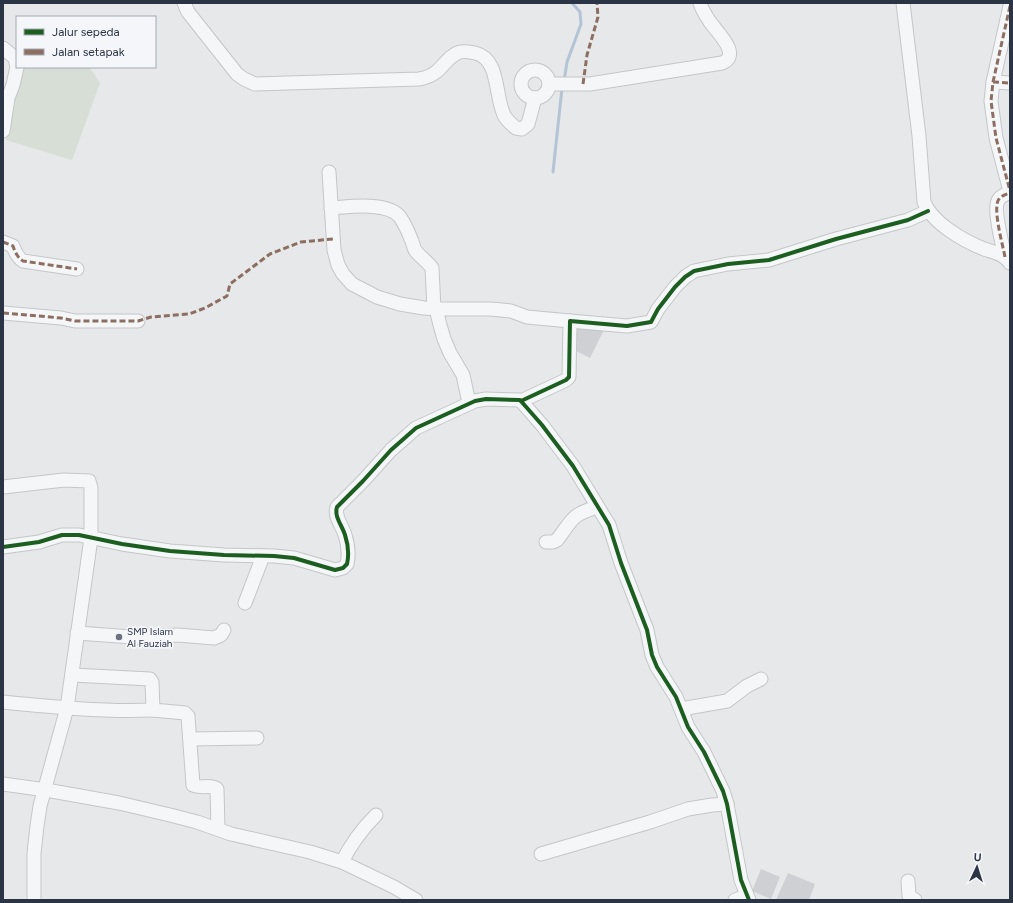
<svg xmlns="http://www.w3.org/2000/svg" width="1013" height="903" font-family="Figtree,sans-serif">
  <style>
    .green { fill: #d6ded6 }
    .lines { fill: none; stroke-linecap: round; stroke-linejoin: round }
    .stream { stroke: #b4c4d5; stroke-width: 3 }
    .building { fill: #ced0d3 }
    .minor-casing { stroke: #c4c6c8; stroke-width: 15 }
    .minor { stroke: #f5f6f7; stroke-width: 13 }
    .quiet { stroke: #8d6e63; stroke-width: 3; stroke-dasharray: 6 3; stroke-linecap: butt }
    .cycleway-casing { stroke: #f4f6f9; stroke-width: 6 }
    .cycleway { stroke: #1b5e20; stroke-width: 4 }
    .poi-dot { fill: #6c737f; stroke: #f4f6f9; stroke-width: 1.5 }
    .labels { text-anchor: middle; stroke-width: 3.5; stroke-linejoin: round; paint-order: stroke }
    .poi-label { font-size: 10px; fill: #2b3445; stroke: #f4f6f9; text-anchor: start }
  </style>
  <rect width="100%" height="100%" fill="#e6e8ea"/>
  <path class="green" d="M21 67H89L100 83 72 160 6 140 10 103Z"/>
  <g class="lines">
    <g class="stream">
      <path d="M564 81 567 62 581 24 580 12 572 3"/>
      <path d="M553 172 562 88"/>
    </g>
  </g>
  <g class="building">
    <path d="M577 323 604 330 590 358 574 350 578 342 570 338Z"/>
    <path d="M761 869 780 877 771 899 752 891Z"/>
    <path d="M788 873 815 884 809 900H776Z"/>
  </g>
  <g class="lines">
    <defs>
      <g id="minor">
        <path d="M184 3 188 12 237 74 244 79 255 84 419 79C425 78 431 76 436 72 444 66 449 55 460 52 464 51 470 52 475 53 501 59 494 98 505 117 508 121 512 125 516 128L522 129 528 124 535 98"/>
        <path d="M903 3 919 136 924 202C932 223 964 241 984 249 993 252 1005 254 1010 263"/>
        <path d="M1010 6 993 82 991 101 996 138 1010 191"/>
        <path d="M3 48 15 58 17 67"/>
        <circle cx="535" cy="84" r="14"/>
        <path d="M993 82 1010 83"/>
        <path d="M549 84H590L722 63C742 55 717 32 710 22 706 16 702 10 700 3"/>
        <path d="M3 131 8 98 13 85 17 67"/>
        <path d="M329 172 334 250 338 265 343 274 352 284 377 297 400 304 424 308 436 309H491L511 311 527 317 570 321"/>
        <path d="M331 208C348 207 388 201 400 217 404 223 408 231 411 239 413 242 413 247 415 250 420 257 427 261 432 268L434 309"/>
        <path d="M3 242 13 246C15 252 17 257 23 261L77 269"/>
        <path d="M1005 257C1003 246 992 207 999 199 1001 196 1006 194 1010 193"/>
        <path d="M436 309 440 325 444 339 450 353 463 375 469 403"/>
        <path d="M3 313 61 318 75 321H138"/>
        <path d="M521 401 566 380 569 377 570 321 627 326 651 322 658 309 675 287 685 277 694 271 728 264 769 260 836 239 908 220 928 211"/>
        <path d="M3 487 64 480 89 481 91 488V538L67 708 40 806 37 826 34 853V900"/>
        <path d="M546 542H553L557 540C573 519 571 515 597 507"/>
        <path d="M3 547 39 542 62 535H79L122 544 170 551 224 555 274 556 294 558 335 570 343 568 347 564C349 555 348 544 345 535 342 525 334 517 337 507L363 481 391 450 416 428 475 401 486 399 520 400 542 425 573 466 609 525 621 563 647 630 652 655 657 667 676 697 688 727 704 752 723 791 727 804 741 880 749 900"/>
        <path d="M245 603 263 556"/>
        <path d="M77 633 146 638 160 636 178 635 214 638 221 635 224 630"/>
        <path d="M72 675 150 679 152 682 153 710 185 713 188 716 193 785C201 789 211 784 217 789L218 829"/>
        <path d="M3 702C53 707 102 712 153 710"/>
        <path d="M681 709 727 701 747 686 761 679"/>
        <path d="M190 739 257 738"/>
        <path d="M3 784 46 790 119 803 170 815 197 822 231 834 310 852 342 862 394 887 416 900"/>
        <path d="M541 854 650 822 688 809 712 805 727 804"/>
        <path d="M342 862C351 844 362 829 376 815"/>
        <path d="M908 881 909 896 915 900"/>
        <path d="M735 900 747 896"/>
      </g>
    </defs>
    <use href="#minor" class="minor-casing"/>
    <use href="#minor" class="minor"/>
    <g class="quiet">
      <path d="M1010 6 993 82 991 101 996 138 1010 191"/>
      <path d="M993 82 1010 83"/>
      <path d="M583 84 587 55 598 17 597 3"/>
      <path d="M3 242 13 246C15 252 17 257 23 261L77 269"/>
      <path d="M1005 257C1003 246 992 207 999 199 1001 196 1006 194 1010 193"/>
      <path d="M3 313 61 318 75 321H138L151 317 189 314 205 308 227 296 230 284 270 254 301 242 333 239"/>
    </g>
    <defs>
      <g id="cycleway">
        <path d="M521 401 566 380 569 377 570 321 627 326 651 322 658 309 675 287 685 277 694 271 728 264 769 260 836 239 908 220 928 211"/>
        <path d="M3 547 39 542 62 535H79L122 544 170 551 224 555 274 556 294 558 335 570 343 568 347 564C349 555 348 544 345 535 342 525 334 517 337 507L363 481 391 450 416 428 475 401 486 399 520 400 542 425 573 466 609 525 621 563 647 630 652 655 657 667 676 697 688 727 704 752 723 791 727 804 741 880 749 900"/>
      </g>
    </defs>
    <use href="#cycleway" class="cycleway-casing"/>
    <use href="#cycleway" class="cycleway"/>
  </g>
  <circle class="poi-dot" cx="119" cy="637" r="4"/>
  <g class="labels">
    <g class="poi-label">
      <text x="127" y="635">SMP Islam<tspan x="127" dy="12">Al Fauziah</tspan></text>
    </g>
  </g>
  <rect width="1013" height="903" fill="none" stroke="#2b3445" stroke-width="8"/>
  <rect x="16" y="16" width="140" height="52" fill="#f4f6f9" stroke="#a4a8b1"/>
  <rect x="24" y="29" width="20" height="6" fill="#1b5e20" stroke="#a4a8b1"/>
  <text x="52" y="36" font-size="12" fill="#2b3445">Jalur sepeda</text>
  <rect x="24" y="49" width="20" height="6" fill="#8d6e63" stroke="#a4a8b1"/>
  <text x="52" y="56" font-size="12" fill="#2b3445">Jalan setapak</text>
  <g transform="translate(977 867) rotate(4)" stroke="#f4f6f9" stroke-width="3" paint-order="stroke">
  <path d="M0-3L7 15L0 10L-7 15Z" fill="#2b3445"/>
  <text y="-6" font-size="11" font-weight="bold" text-anchor="middle" fill="#2b3445">U</text>
  </g>
</svg>
